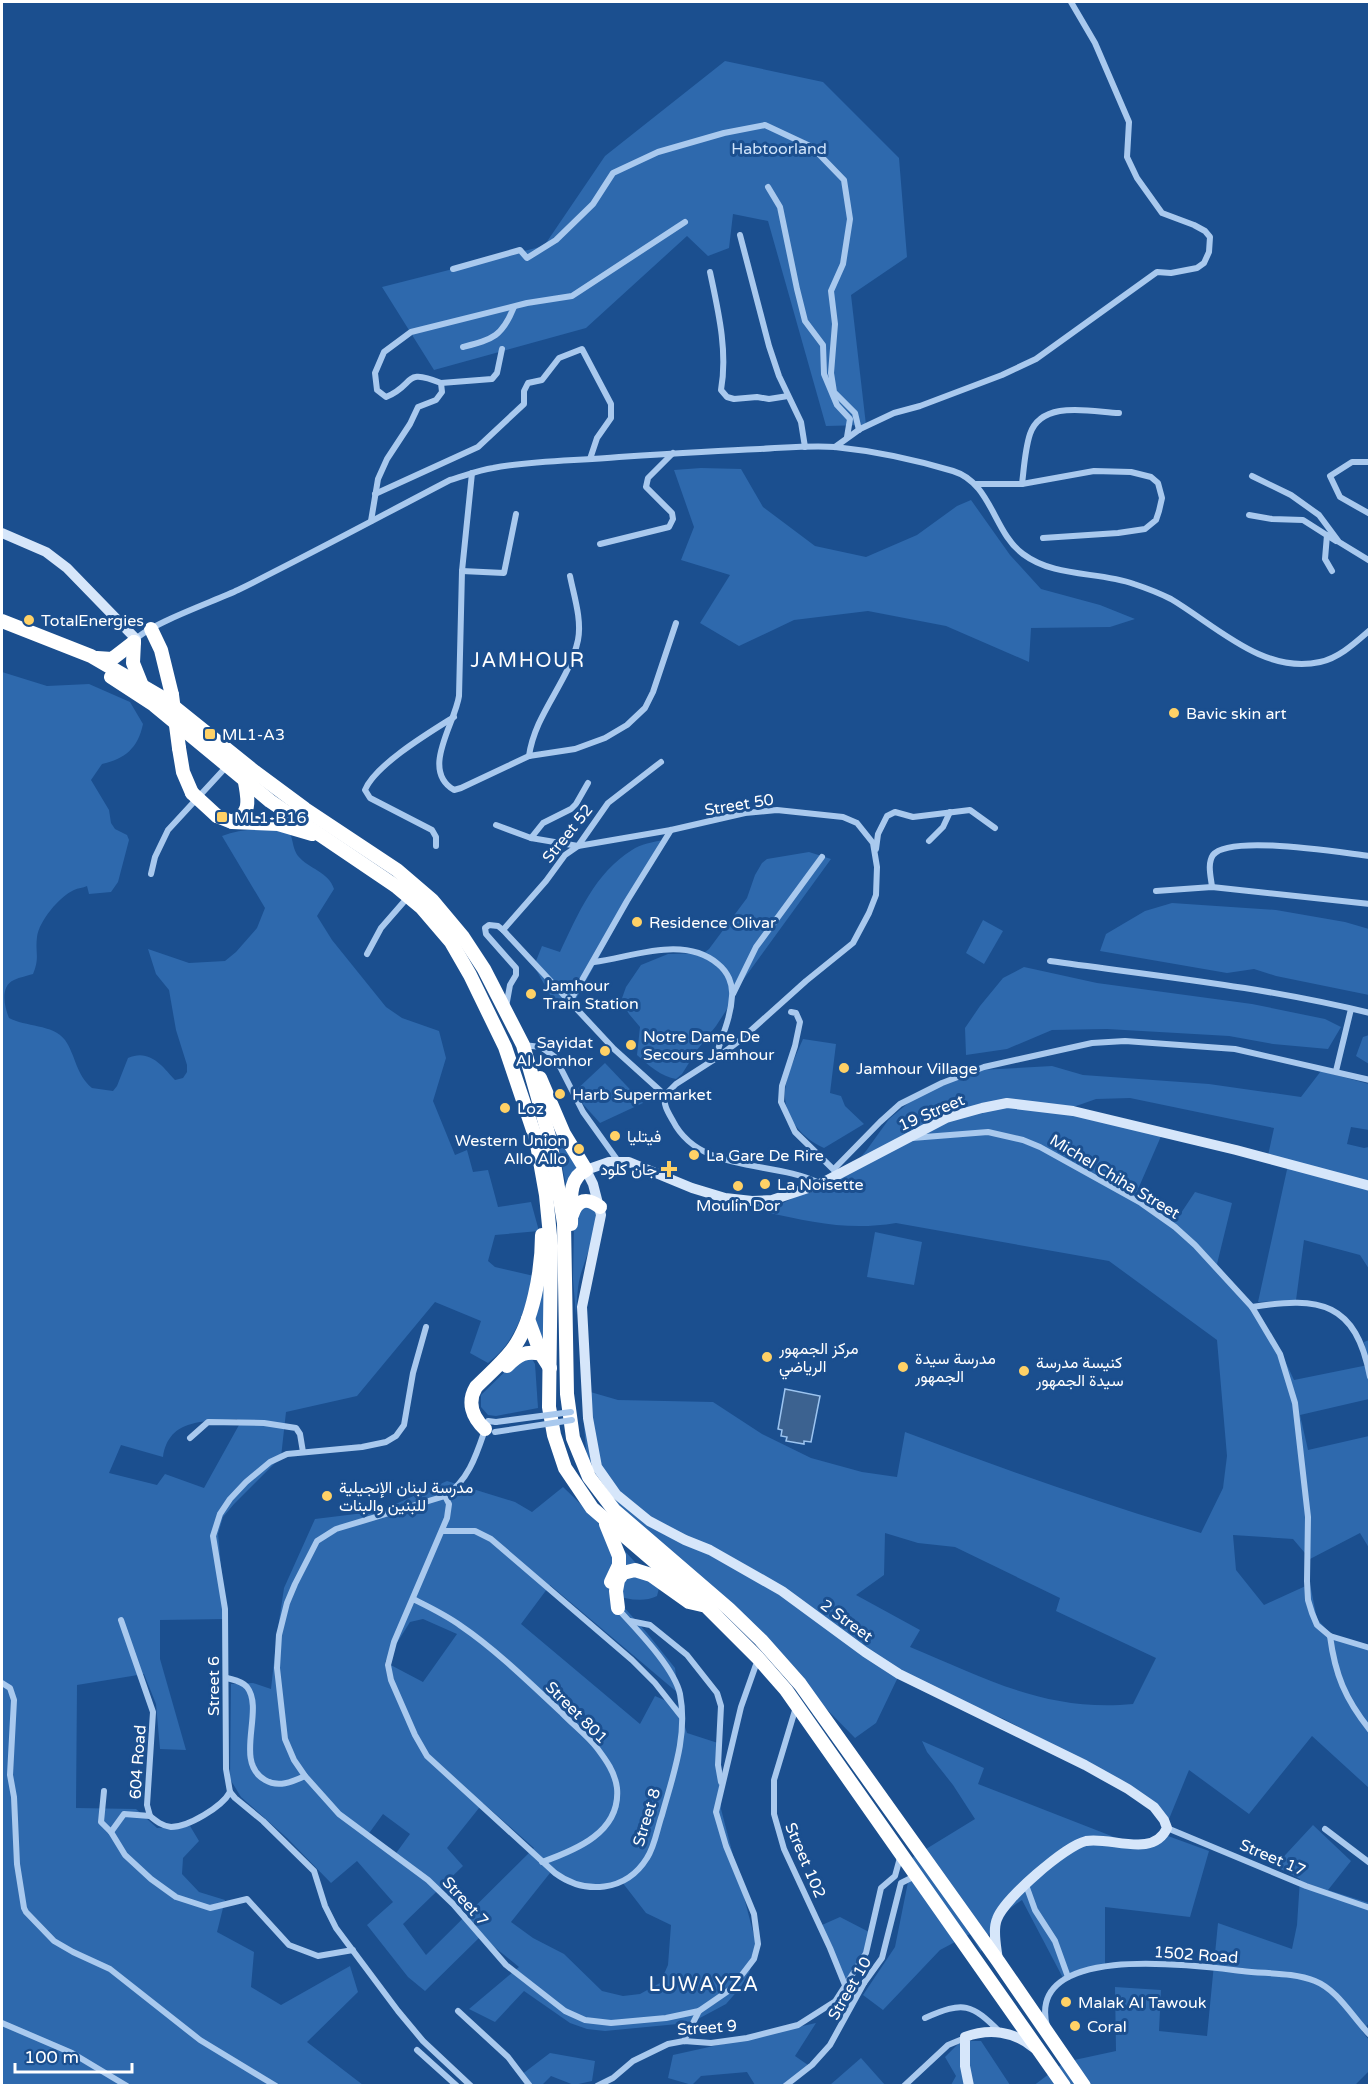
<svg xmlns="http://www.w3.org/2000/svg" width="1371" height="2087" font-family="'Varela Round',Vazirmatn,sans-serif">
  <style>
    .green { fill: #2e69ad; fill-rule: evenodd }
    .water { fill: #3c6290; stroke: #9cc4f0; stroke-width: 1.5 }
    .lines { fill: none; stroke-linecap: round; stroke-linejoin: round }
    .street { stroke: #a9c9ee; stroke-width: 6 }
    .secondary { stroke: #d6e6fa; stroke-width: 10 }
    .highway { stroke: #fff; stroke-width: 14 }
    .street-bridge { stroke: #a9c9ee; stroke-width: 6 }
    .highway-bridge { stroke: #fff; stroke-width: 14 }
    .poi-dot { fill: #ffd166; stroke: #1b4f8f; stroke-width: 2 }
    .labels { text-anchor: middle; stroke-width: 6; stroke-linejoin: round; paint-order: stroke }
    .park-label { font-size: 16px; fill: #cfe3fa; stroke: #1b4f8f }
    .poi-label { font-size: 16px; fill: #fff; stroke: #1b4f8f; text-anchor: start }
    .street-label { font-size: 16px; fill: #fff; stroke: #1b4f8f }
    .quarter-label { font-size: 20px; letter-spacing: 1.5px; fill: #fff; stroke: #1b4f8f }
  </style>
  <rect width="100%" height="100%" fill="#1b4f8f"/>
  <g class="green">
    <path d="M725 61 823 82 899 158 907 257 851 295 866 425 826 426 768 221 733 214 729 248 708 256 687 236 586 328 434 370 382 287 544 246 605 156Z"/>
    <path d="M701 468 741 469 763 507 815 546 866 557 917 535 957 506 971 500 1010 555 1041 589 1100 605 1135 619 1110 627 1031 628 1029 662 946 626 868 611 794 620 739 646 700 623 730 575 681 560 694 527 674 470Z"/>
    <path d="M2 672 47 686 89 684 130 702 143 724C138 748 125 759 102 764L91 780 109 810 111 823 115 829 127 835 129 840 118 882 111 892 89 894 87 886C83 888 78 888 74 890 59 897 39 921 37 937 35 953 40 957 33 974 27 976 20 977 14 980 0 986 4 1006 9 1018 25 1027 53 1024 65 1040 76 1056 76 1075 92 1088L113 1091 117 1086 128 1058C150 1048 163 1067 175 1080L183 1078 187 1072V1065L176 1030 169 990 156 974 148 949 189 963 225 961 236 952 257 928 265 908 222 836C243 828 268 827 290 833 293 840 293 850 298 856 309 869 329 872 334 889L317 916 332 940 386 1007 402 1018 439 1031 446 1058 433 1101 455 1155 467 1150 473 1172 488 1170 498 1207 531 1202 539 1231 495 1235 488 1261 495 1267 534 1276C524 1310 517 1341 488 1363L470 1353 481 1321 435 1302 357 1396 286 1412 281 1457 234 1504 223 1517 218 1534 226 1619 160 1620V1659L186 1750 160 1749 156 1704 144 1674 77 1685 76 1808 136 1809 157 1828 190 1826 199 1841 183 1858 182 1874 199 1892 225 1900 217 1932 254 1952 251 1987 281 2005 350 1966 358 1992 307 2042 363 2085H2ZM237 1419 239 1425 204 1488 165 1474 157 1485 109 1473 121 1445 163 1457C169 1417 206 1422 237 1419Z"/>
    <path d="M663 840 571 1008 564 1009 557 1007 534 966 542 946 560 952C578 914 595 873 632 850 640 844 654 842 663 840Z"/>
    <path d="M809 852 831 859 738 987 729 1006 716 1026 697 1050 682 1074 676 1079C662 1077 648 1065 637 1055L640 1027 629 1014 621 1001 626 987 641 965 668 954 704 953 709 949 747 898 755 875 762 863 767 859Z"/>
    <path d="M1172 903 1276 910 1345 922 1369 929V995L1276 976 1254 969 1227 973 1100 951 1106 934 1145 911Z"/>
    <path d="M983 920 1003 931 984 964 966 953Z"/>
    <path d="M1024 967 1097 983 1252 1004 1325 1019 1341 1027 1328 1049 1273 1044 1229 1036 1107 1029 1052 1030 1007 1049 966 1055 965 1028 980 1006 1003 978Z"/>
    <path d="M1369 1035H1370L1369 1064 1356 1056 1363 1037Z"/>
    <path d="M803 1039 836 1044 830 1093 841 1096 845 1106 864 1124 824 1148C799 1137 780 1112 786 1084 789 1069 797 1053 803 1039Z"/>
    <path d="M605 1063 643 1103 600 1123 573 1093Z"/>
    <path d="M1052 1066 1083 1075 1209 1084 1301 1097 1321 1071 1369 1084V1130L1351 1127 1347 1144 1364 1148 1369 1147V1269L1360 1255 1304 1240 1296 1300 1258 1302 1288 1165 1267 1160 1274 1128 1130 1098 1096 1099 1065 1110 1162 1134 1135 1196 1175 1222 1195 1192 1232 1203 1217 1264C1247 1300 1275 1336 1294 1380L1368 1365 1364 1342 1369 1340V1399L1300 1415 1308 1450 1369 1436V1548L1360 1533 1310 1559 1293 1539 1233 1535 1236 1570 1264 1605 1310 1584 1317 1619 1331 1634 1369 1646V1788L1312 1736 1249 1814 1189 1770 1169 1819 1113 1777 1004 1719 899 1675 876 1723 855 1738 742 1623 609 1502 589 1461 586 1450 583 1414 587 1391 618 1400 713 1402 762 1434 811 1458 862 1472 897 1477 905 1432C1003 1469 1101 1504 1201 1533L1223 1488 1227 1456 1217 1340 1109 1261 896 1223C848 1231 812 1222 765 1212L805 1192 858 1160 866 1151 889 1119 919 1094 980 1070ZM885 1533 918 1543 955 1547 1060 1598 1056 1611 1156 1658 1133 1704C1046 1712 987 1679 910 1647L920 1630 856 1595 884 1575Z"/>
    <path d="M554 1124 577 1168 567 1190Z"/>
    <path d="M582 1205 595 1211C599 1230 585 1258 580 1277 577 1289 577 1303 576 1316L573 1279 574 1223Z"/>
    <path d="M875 1232 922 1242 914 1285 867 1277Z"/>
    <path d="M545 1234 544 1351 533 1311Z"/>
    <path d="M521 1356 532 1359 535 1364 538 1408 496 1416 488 1415 481 1407V1395Z"/>
    <path d="M447 1481 515 1502 532 1512 563 1487C597 1519 627 1554 659 1588L657 1596C643 1603 627 1599 613 1595L647 1633 675 1668 678 1693 550 1585 521 1624 640 1724 655 1696 678 1706 687 1733 721 1744V1809L757 1947 749 1973 740 1988 726 2004 698 2019 688 2023 605 2031 587 2029 570 2023 524 1991 495 2022 469 2009 519 1967 481 1936 425 1991 408 1977 367 1925 393 1902 357 1861 331 1883 287 1838 241 1797 230 1779 231 1684 253 1683 271 1689 277 1635 284 1588 315 1519 380 1511ZM423 1619 457 1634 423 1682 385 1662 410 1622ZM483 1803 534 1848 426 1955 403 1924 463 1866 447 1848ZM383 1814 410 1834 394 1856 367 1836ZM550 1873C576 1893 592 1889 622 1882L646 1913 671 1925 668 1965 660 1983 640 1994 623 1996 602 1991 564 1954 533 1938 511 1922Z"/>
    <path d="M922 1741 984 1768 978 1784 1114 1837 1123 1840 1159 1839 1168 1836 1209 1851 1190 1917 1105 1907V1966L1063 1978 1022 1900C1002 1912 988 1930 981 1952L970 1934 940 1950 883 2010 863 1995 895 1947 913 1857 975 1819 953 1785 927 1752Z"/>
    <path d="M1313 1825 1351 1861 1328 1890 1369 1903V2023L1362 2031 1369 2040V2071L1355 2085 1033 2086 1065 2062 1116 2051 1115 1987 1161 1990 1159 2031 1207 2036 1218 1923 1292 1949 1297 1925 1300 1879 1275 1866Z"/>
    <path d="M840 1917 871 1933 862 1955 844 1982 822 1925Z"/>
    <path d="M816 2023 795 2056 808 2065 786 2085H755L747 2072 701 2076 692 2085 668 2078 673 2055Z"/>
    <path d="M969 2041H981L1010 2085H951L956 2076 945 2057 958 2044Z"/>
    <path d="M550 2053 595 2061 592 2081 574 2085 551 2076 542 2085H531L521 2075Z"/>
    <path d="M861 2058 885 2085H830Z"/>
  </g>
  <path class="water" d="M785 1389 820 1396 811 1442 804 1441V1444L786 1441 787 1437 781 1436 782 1430 778 1429Z"/>
  <g class="lines">
    <g class="street">
      <path d="M768 187 780 207 797 289 805 321 823 345 824 374 837 405 850 419 847 437"/>
      <path d="M740 235 769 346 779 376 801 422 805 447"/>
      <path d="M453 269 520 250 527 258 556 240 593 204 613 173 658 152 724 133 765 125 812 147 844 180 850 219 843 264 831 291 835 324 831 373 834 392 855 413 859 430"/>
      <path d="M710 272C718 310 728 351 721 390L727 397 734 399 757 397 769 399 788 396"/>
      <path d="M463 347C493 339 502 337 514 307"/>
      <path d="M441 383 492 379 497 373 502 349"/>
      <path d="M835 447 860 429 894 413 920 406 1002 375 1036 359 1157 272 1171 273 1197 268 1204 263 1209 252 1210 237 1205 231 1194 225 1162 213 1137 178 1127 157 1129 122 1095 43 1071 2"/>
      <path d="M1370 462H1352L1330 476 1340 497 1370 514"/>
      <path d="M472 473 462 571 459 696C455 724 420 770 454 790L461 788 529 756 575 749 605 738 627 725 645 708 653 692 676 623"/>
      <path d="M1252 476 1291 495 1319 515 1339 542 1370 561"/>
      <path d="M976 484H1022L1094 471 1131 472 1151 477 1158 483 1162 498 1159 511 1156 520 1145 529 1118 533 1043 538"/>
      <path d="M1022 484C1024 468 1025 449 1030 434 1042 399 1092 412 1119 413"/>
      <path d="M375 494 478 447 524 404V391L528 383 542 380 559 358 582 349 611 404V418L597 438 590 459"/>
      <path d="M1249 515 1272 519 1303 520 1336 541"/>
      <path d="M371 521 378 479 387 459 410 424 418 407 436 400 442 392 441 383C402 367 416 385 386 397L377 390 375 373 384 352 411 332 527 303 572 296 685 222"/>
      <path d="M1327 535 1325 559 1332 571"/>
      <path d="M600 544 669 527 673 519 672 513 646 487 648 478 673 453"/>
      <path d="M462 571 504 573 516 514"/>
      <path d="M135 640C149 624 215 601 238 590 309 555 379 517 450 480 464 476 479 470 493 468 534 460 577 461 619 457 666 454 713 451 760 449 784 448 810 445 835 447 874 451 916 460 953 471 992 483 993 532 1023 554 1055 578 1098 571 1134 584 1146 588 1159 593 1171 599 1215 625 1264 675 1320 662 1339 658 1355 643 1370 630"/>
      <path d="M529 756C535 713 569 682 578 640 582 620 574 596 570 576"/>
      <path d="M496 825 531 838 578 846 671 830 745 813 777 810 843 817 857 823 873 843 877 867 876 895 869 913 853 943 806 981 739 1041 715 1059 676 1084 665 1095C663 1105 668 1112 673 1121 700 1174 774 1160 819 1183"/>
      <path d="M531 838 543 823 571 809 576 804 588 783"/>
      <path d="M929 841 943 827 950 812"/>
      <path d="M436 846V837L432 830 370 798 365 790C375 765 430 732 454 717"/>
      <path d="M876 849 878 834 887 816 895 812 913 817 970 810 995 828"/>
      <path d="M151 874 155 857 168 830 227 766"/>
      <path d="M1212 887C1211 877 1207 864 1213 855 1230 834 1342 853 1370 856"/>
      <path d="M1156 891 1212 887 1370 904"/>
      <path d="M503 930 546 881 565 855 578 846 608 803 661 762"/>
      <path d="M367 954 381 928 408 897"/>
      <path d="M1050 961C1157 976 1265 987 1370 1013"/>
      <path d="M594 962C633 957 684 935 718 964 728 972 733 984 732 996 731 1018 721 1038 715 1059"/>
      <path d="M733 994 756 947 822 857"/>
      <path d="M569 1003 627 901 671 830"/>
      <path d="M506 1007 510 985 516 975V968L486 934 485 928 489 925 498 926 503 930 614 1049 665 1095"/>
      <path d="M791 1012 796 1013 800 1022 795 1046 782 1086 781 1102 795 1132 836 1172"/>
      <path d="M523 1045 541 1047 555 1057 583 1112 618 1161"/>
      <path d="M1336 1071 1351 1009"/>
      <path d="M912 1138 988 1132 1023 1140 1040 1147 1141 1203 1175 1227 1195 1245 1252 1307 1280 1354 1295 1403 1308 1517 1307 1581 1308 1600 1312 1613 1317 1625 1330 1636 1370 1648"/>
      <path d="M834 1169 880 1122 900 1104 942 1083 984 1067 1092 1043 1125 1041 1235 1049 1370 1080"/>
      <path d="M1252 1307C1320 1296 1356 1302 1370 1377"/>
      <path d="M426 1327 413 1373 404 1425 396 1436 386 1442 362 1447 287 1454 270 1462 246 1482 230 1499 220 1514 213 1536 225 1609 226 1769 230 1792 235 1798 263 1821 314 1871 325 1906 336 1928 398 2011 423 2041 471 2086"/>
      <path d="M496 1422 488 1421C478 1449 471 1479 445 1496L336 1529 317 1541 295 1584 287 1603 279 1635 277 1668 285 1739 294 1760 305 1776 339 1814 428 1880 453 1904 506 1965 565 2011 585 2020 611 2023 666 2018 699 2011 731 1989 754 1959 758 1944 754 1914 726 1846 716 1812 741 1707 758 1659"/>
      <path d="M190 1438 208 1422 264 1423 296 1428 300 1434 303 1452"/>
      <path d="M445 1496 449 1504 447 1518 394 1642 388 1665 391 1680 415 1735 427 1756 555 1873C585 1895 626 1892 647 1858 655 1846 657 1829 662 1815 673 1775 688 1736 680 1694 674 1667 636 1629 618 1609"/>
      <path d="M442 1531H475L491 1539 632 1660 655 1683 681 1716"/>
      <path d="M413 1599C429 1607 446 1615 461 1626 495 1649 531 1684 561 1712 572 1724 587 1735 597 1748 606 1760 615 1772 617 1788 621 1832 576 1850 542 1862"/>
      <path d="M121 1620 153 1712 147 1805 150 1816C156 1821 162 1826 171 1827 188 1827 222 1807 230 1792"/>
      <path d="M630 1621 650 1625 687 1655 717 1693 721 1706 718 1765 721 1782"/>
      <path d="M1330 1636C1335 1674 1345 1699 1370 1730"/>
      <path d="M227 1678C234 1680 242 1681 247 1687 265 1710 233 1762 265 1780 278 1788 292 1782 305 1776"/>
      <path d="M2 1683 10 1688 14 1700 10 1775 14 1797 17 1864 24 1908 26 1912 54 1941 73 1952 110 1969 200 2040 276 2086"/>
      <path d="M796 1707 774 1780V1814L784 1849 830 1948 845 1985"/>
      <path d="M104 1791 101 1822 111 1832 124 1814 150 1816"/>
      <path d="M1167 1828 1306 1886 1370 1908"/>
      <path d="M1325 1829 1370 1863"/>
      <path d="M111 1832 125 1855 151 1879 176 1897 210 1908 247 1899 289 1945 318 1956 353 1950"/>
      <path d="M1026 1885 1035 1910 1055 1941 1068 1977"/>
      <path d="M836 2000 866 1953 881 1888 895 1876 901 1854"/>
      <path d="M458 2011 508 2057 530 2086"/>
      <path d="M925 2018C964 2001 971 2003 1001 2033"/>
      <path d="M2 2023 72 2053 127 2086"/>
      <path d="M1047 2026C1025 1941 1199 1966 1242 1971 1265 1974 1293 1972 1315 1981 1338 1990 1353 2018 1370 2035"/>
      <path d="M684 2041 699 2011"/>
      <path d="M417 2050 457 2086"/>
      <path d="M597 2086 613 2078 633 2061 668 2044 684 2041 711 2043 747 2038 798 2025 864 1983"/>
      <path d="M785 2086 812 2065 830 2045 864 1983 882 1958 901 1883 915 1876"/>
      <path d="M904 2086 948 2045 965 2038"/>
    </g>
    <g class="secondary">
      <path d="M2 533 46 552 67 568 136 639"/>
      <path d="M998 1961C997 1949 992 1931 997 1919 1004 1899 1065 1846 1086 1841 1110 1836 1153 1859 1167 1828L1164 1820 1154 1807 1128 1789 1085 1765 899 1674 865 1652 782 1591 710 1550 685 1540 649 1521 616 1494 597 1467 588 1418 582 1307 601 1215 593 1184 586 1170 609 1162H629L692 1188 725 1198 752 1201 772 1200 820 1184 946 1118 982 1108 1007 1103 1073 1111 1236 1150 1370 1186"/>
      <path d="M969 2086 965 2066V2037C989 2028 1014 2031 1034 2048"/>
    </g>
    <g class="highway">
      <path d="M2 621 91 656 163 698 255 772 305 809 397 870 432 900 463 937 484 969 523 1045 550 1140 564 1223 567 1394 573 1438 589 1477 614 1510 729 1609 761 1640 800 1684 998 1961 1084 2086"/>
      <path d="M151 629 161 650 172 695"/>
      <path d="M134 642 133 663 141 683"/>
      <path d="M97 658 112 659 134 642"/>
      <path d="M111 677 154 705 270 801 397 887 421 907 451 942 470 975 505 1047 536 1139 546 1195 551 1246 549 1407 554 1435 565 1468 592 1508 706 1606 758 1658 786 1690 1064 2086"/>
      <path d="M179 748 183 772 192 793"/>
      <path d="M217 816 232 822 278 824 312 834"/>
      <path d="M232 822C252 813 248 800 245 782"/>
      <path d="M540 1078 564 1134 586 1170C566 1179 572 1205 571 1224"/>
      <path d="M572 1215C577 1199 587 1197 600 1207"/>
      <path d="M528 1319 541 1354"/>
      <path d="M507 1366C518 1355 526 1350 541 1354L550 1368"/>
      <path d="M485 1429C472 1417 467 1402 476 1387 488 1375 502 1363 512 1350 533 1323 542 1269 542 1235"/>
      <path d="M606 1524 619 1556V1565L611 1582"/>
      <path d="M618 1608 616 1591 618 1580 623 1573 635 1570 651 1575 689 1602 702 1605"/>
    </g>
    <g class="street-bridge">
      <path d="M496 1422 571 1412"/>
      <path d="M495 1432 572 1420"/>
    </g>
    <g class="highway-bridge">
      <path d="M172 695 179 748"/>
      <path d="M192 793 217 816"/>
    </g>
  </g>
  <g class="poi-dot">
    <circle cx="29" cy="620" r="6"/>
    <circle cx="1174" cy="713" r="6"/>
    <rect x="204" y="728" width="12" height="12" rx="3"/>
    <rect x="216" y="811" width="12" height="12" rx="3"/>
    <circle cx="637" cy="922" r="6"/>
    <circle cx="531" cy="994" r="6"/>
    <circle cx="631" cy="1045" r="6"/>
    <circle cx="605" cy="1051" r="6"/>
    <circle cx="844" cy="1068" r="6"/>
    <circle cx="560" cy="1094" r="6"/>
    <circle cx="505" cy="1108" r="6"/>
    <circle cx="615" cy="1136" r="6"/>
    <circle cx="579" cy="1149" r="6"/>
    <circle cx="694" cy="1155" r="6"/>
    <path d="M666 1160h6v6h6v6h-6v6h-6v-6h-6v-6h6z"/>
    <circle cx="765" cy="1184" r="6"/>
    <circle cx="738" cy="1186" r="6"/>
    <circle cx="767" cy="1357" r="6"/>
    <circle cx="903" cy="1367" r="6"/>
    <circle cx="1024" cy="1371" r="6"/>
    <circle cx="327" cy="1496" r="6"/>
    <circle cx="1066" cy="2002" r="6"/>
    <circle cx="1075" cy="2026" r="6"/>
  </g>
  <g class="labels">
    <g class="park-label">
      <text x="779" y="154">Habtoorland</text>
    </g>
    <g class="poi-label">
      <text x="41" y="626">TotalEnergies</text>
      <text x="1186" y="719">Bavic skin art</text>
      <text x="222" y="740">ML1-A3</text>
      <text x="234" y="823">ML1-B16</text>
      <text x="649" y="928">Residence Olivar</text>
      <text x="543" y="991">Jamhour<tspan x="543" dy="18">Train Station</tspan></text>
      <text x="643" y="1042">Notre Dame De<tspan x="643" dy="18">Secours Jamhour</tspan></text>
      <text x="593" y="1048" text-anchor="end">Sayidat<tspan x="593" dy="18">Al Jomhor</tspan></text>
      <text x="856" y="1074">Jamhour Village</text>
      <text x="572" y="1100">Harb Supermarket</text>
      <text x="517" y="1114">Loz</text>
      <text x="627" y="1142">فيتليا</text>
      <text x="567" y="1146" text-anchor="end">Western Union<tspan x="567" dy="18">Allo Allo</tspan></text>
      <text x="706" y="1161">La Gare De Rire</text>
      <text x="657" y="1175" text-anchor="end">جان كلود</text>
      <text x="777" y="1190">La Noisette</text>
      <text x="738" y="1211" text-anchor="middle">Moulin Dor</text>
      <text x="779" y="1354">مركز الجمهور<tspan x="779" dy="18">الرياضي</tspan></text>
      <text x="915" y="1364">مدرسة سيدة<tspan x="915" dy="18">الجمهور</tspan></text>
      <text x="1036" y="1368">كنيسة مدرسة<tspan x="1036" dy="18">سيدة الجمهور</tspan></text>
      <text x="339" y="1493">مدرسة لبنان الإنجيلية<tspan x="339" dy="18">للبنين والبنات</tspan></text>
      <text x="1078" y="2008">Malak Al Tawouk</text>
      <text x="1087" y="2032">Coral</text>
    </g>
    <g class="street-label">
      <text transform="translate(739 804) rotate(-9)" y="6">Street 50</text>
      <text transform="translate(567 833) rotate(-51)" y="6">Street 52</text>
      <text transform="translate(931 1112) rotate(-23)" y="6">19 Street</text>
      <text transform="translate(1115 1176) rotate(31)" y="6">Michel Chiha Street</text>
      <text transform="translate(847 1620) rotate(36)" y="6">2 Street</text>
      <text transform="translate(213 1686) rotate(-90)" y="6">Street 6</text>
      <text transform="translate(577 1712) rotate(45)" y="6">Street 801</text>
      <text transform="translate(137 1762) rotate(-86)" y="6">604 Road</text>
      <text transform="translate(646 1817) rotate(-73)" y="6">Street 8</text>
      <text transform="translate(1273 1857) rotate(23)" y="6">Street 17</text>
      <text transform="translate(806 1860) rotate(67)" y="6">Street 102</text>
      <text transform="translate(466 1901) rotate(48)" y="6">Street 7</text>
      <text transform="translate(1196 1954) rotate(4)" y="6">1502 Road</text>
      <text transform="translate(849 1988) rotate(-60)" y="6">Street 10</text>
      <text transform="translate(707 2027) rotate(-4)" y="6">Street 9</text>
    </g>
    <g class="quarter-label">
      <text x="528" y="667">JAMHOUR</text>
      <text x="704" y="1991">LUWAYZA</text>
    </g>
  </g>
  <rect width="1371" height="2087" fill="none" stroke="#ffffff" stroke-width="6"/>
  <path d="M15 2063v9h117v-9" fill="none" stroke="#ffffff" stroke-width="3"/>
  <text x="24" y="2063" font-size="18" fill="#ffffff" stroke="#1b4f8f" stroke-width="4.5" paint-order="stroke">100 m</text>
</svg>
